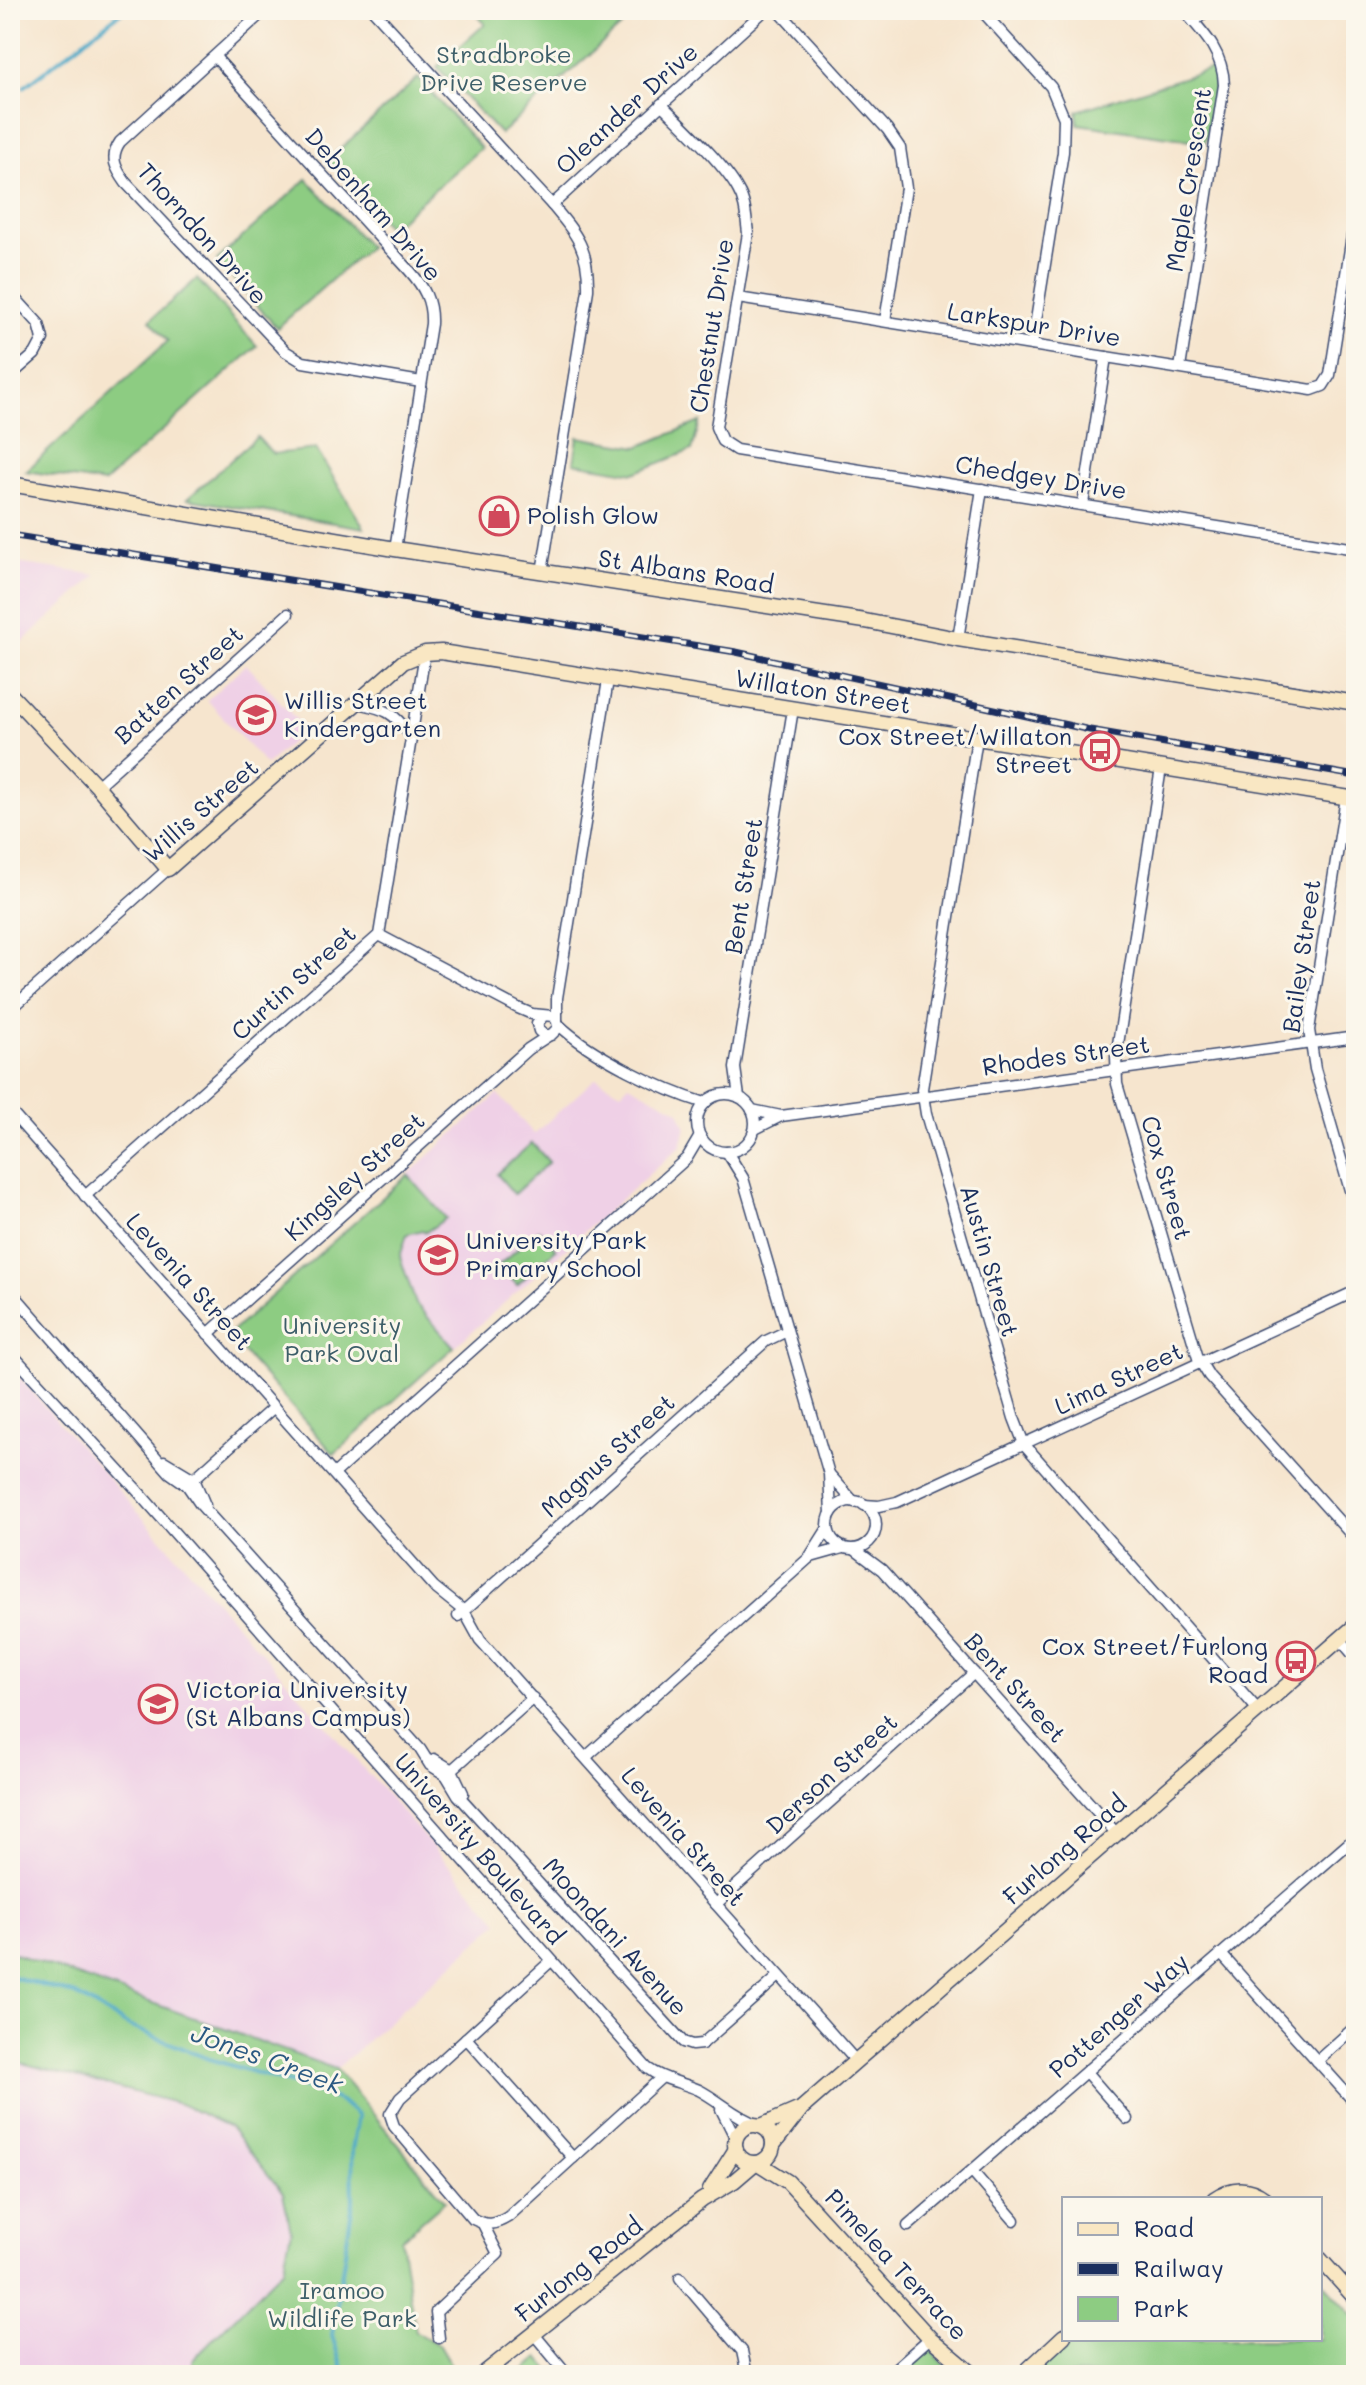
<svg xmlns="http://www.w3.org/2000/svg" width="1366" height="2385" font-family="Mali,sans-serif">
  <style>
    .built { fill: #efd0e6 }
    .green { fill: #8dcc82; stroke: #547e70; stroke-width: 2 }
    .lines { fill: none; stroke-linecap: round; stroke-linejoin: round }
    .stream { stroke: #47a7c6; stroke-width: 4 }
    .street-casing { stroke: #3c4a6f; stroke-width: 13 }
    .secondary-casing { stroke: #3c4a6f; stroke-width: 17 }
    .street { stroke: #fff; stroke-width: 10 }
    .secondary { stroke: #f9e7c3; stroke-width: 14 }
    .rail-casing { stroke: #1b2f5e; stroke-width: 7 }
    .rail { stroke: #fbf7ec; stroke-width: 4; stroke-dasharray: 12; stroke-linecap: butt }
    .labels { text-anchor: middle; stroke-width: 6; stroke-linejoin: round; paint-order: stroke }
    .park-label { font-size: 24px; fill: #3d5e69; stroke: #fbf7ec }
    .street-label { font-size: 24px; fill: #1b2f5e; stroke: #fbf7ec }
    .poi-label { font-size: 24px; fill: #1b2f5e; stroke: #fbf7ec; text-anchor: start }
    .water-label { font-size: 26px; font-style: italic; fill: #2a5982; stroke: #fbf7ec }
  </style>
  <rect width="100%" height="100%" fill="#fbf7ec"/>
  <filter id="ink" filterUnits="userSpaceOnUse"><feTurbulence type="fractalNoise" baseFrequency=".0125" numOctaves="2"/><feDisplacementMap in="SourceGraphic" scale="16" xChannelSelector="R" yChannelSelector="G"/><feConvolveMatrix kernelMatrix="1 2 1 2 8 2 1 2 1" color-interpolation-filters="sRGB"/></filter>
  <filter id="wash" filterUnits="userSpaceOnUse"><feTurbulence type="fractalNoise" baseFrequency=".006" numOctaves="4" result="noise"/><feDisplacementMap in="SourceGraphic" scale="32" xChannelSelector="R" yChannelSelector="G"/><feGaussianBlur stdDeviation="1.8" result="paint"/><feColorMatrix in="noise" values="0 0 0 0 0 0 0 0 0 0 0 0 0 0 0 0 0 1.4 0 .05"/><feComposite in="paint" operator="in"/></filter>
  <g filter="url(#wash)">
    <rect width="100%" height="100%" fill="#f6e5ce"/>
    <g class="built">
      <path d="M10 562 97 575 10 653Z"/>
      <path d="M246 664 305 729 266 765 207 700Z"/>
      <path d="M596 1078 621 1092 629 1084 679 1111 686 1127 681 1146 334 1454 228 1335 498 1094 534 1134Z"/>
      <path d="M10 1367 499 1922 336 2069 10 1952Z"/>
      <path d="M10 2060 180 2104 230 2127 283 2193 291 2231 283 2269 192 2360V2375H10Z"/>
    </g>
    <g class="green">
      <path d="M473 10H640L500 134 437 67 485 24Z"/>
      <path d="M1214 68 1216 80 1205 142 1078 124 1077 111Z"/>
      <path d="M418 78 481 148 390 229 328 160Z"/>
      <path d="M307 179 369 247 277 328 217 260Z"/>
      <path d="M197 279 257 346 104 483 26 471 168 341 150 320Z"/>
      <path d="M700 422 692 450 634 473 574 463 578 437 638 447Z"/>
      <path d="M257 437 273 454 316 449 364 528 187 499Z"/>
      <path d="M532 1143 549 1162 514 1194 497 1174Z"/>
      <path d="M408 1175 446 1218 426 1232 422 1230 407 1234 400 1257 416 1304 454 1347 334 1454 228 1335Z"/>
      <path d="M539 1230 556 1249 517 1285 499 1265Z"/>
      <path d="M10 1952 336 2069 445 2201 401 2239 415 2331 440 2346 454 2370 448 2375H192V2360L283 2269 291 2231 283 2193 230 2127 180 2104 10 2060Z"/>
      <path d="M1320 2279 1356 2318V2375H1034L1074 2339H1320Z"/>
      <path d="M929 2349 956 2375H898Z"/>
      <path d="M539 2358 554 2375H519Z"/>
    </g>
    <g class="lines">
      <g class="stream">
        <path d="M24 87 124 10"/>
        <path d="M10 1976 76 1995 129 2026 206 2058 310 2089 341 2101 358 2116 352 2150 353 2202 332 2335 344 2375"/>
      </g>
    </g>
  </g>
  <g filter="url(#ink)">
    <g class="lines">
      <defs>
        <g id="street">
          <path d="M265 10 120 142C109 158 116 169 126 183L285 351 303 362 421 382"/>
          <path d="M373 10 552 205C577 235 589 249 588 290L542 572"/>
          <path d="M778 10 887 129 900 148 906 188 885 321"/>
          <path d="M981 10 1051 87 1064 118 1063 152 1032 345"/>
          <path d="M1194 22 1207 10"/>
          <path d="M215 57 409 270C424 287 432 301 431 324L395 549"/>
          <path d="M661 104C683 126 724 164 738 190 746 203 746 219 748 233L716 427 722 441 736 450 1356 549"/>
          <path d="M552 205 765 10"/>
          <path d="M10 292 39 324 43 339 35 354 10 376"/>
          <path d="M738 298 1312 390 1323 386 1330 375 1356 211"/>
          <path d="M1180 368 1224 85C1223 52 1204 33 1183 10"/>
          <path d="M1083 504 1106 357"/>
          <path d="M958 639 982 489"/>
          <path d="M358 703C385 709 393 711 410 735"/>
          <path d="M977 738 922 1089 926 1114 1014 1418 1024 1444 1258 1710"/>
          <path d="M1161 768 1116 1057 1117 1084 1198 1358 1209 1376 1356 1540"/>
          <path d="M97 786 288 614"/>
          <path d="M1346 798 1309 1030 1315 1069 1356 1211"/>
          <path d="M379 935 518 1008 532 1014 553 1016 557 1021 558 1028 551 1035H544L539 1031 537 1024 543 1016"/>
          <path d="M10 1010 168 869"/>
          <path d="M557 1021V998L608 680"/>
          <path d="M558 1024C590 1055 662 1090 705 1103"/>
          <circle cx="726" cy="1123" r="29"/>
          <path d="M739 1097 735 1068 793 709"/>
          <path d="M752 1110 781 1116 1356 1037"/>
          <path d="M10 1111 434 1587 464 1611 480 1640 856 2061"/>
          <path d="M755 1129 781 1116"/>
          <path d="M727 1152 743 1178 829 1474 831 1513"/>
          <path d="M85 1196 379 935 425 653"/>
          <path d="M10 1290 170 1473 187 1485 200 1504 420 1749 430 1765 446 1775 458 1795 683 2042 692 2045 702 2044 779 1976"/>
          <path d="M208 1334 528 1049 548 1036"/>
          <path d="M10 1352 135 1488 647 2068C663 2080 681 2082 699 2090 720 2101 735 2117 758 2125"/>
          <path d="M164 1461 194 1479 205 1505"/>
          <path d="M334 1474 687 1158 700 1136"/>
          <path d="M830 1475 854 1502"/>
          <path d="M187 1485 274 1407"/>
          <circle cx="852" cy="1525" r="24"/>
          <path d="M864 1505 879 1506 897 1502 1356 1291"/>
          <path d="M854 1549 882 1570 1117 1834"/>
          <path d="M811 1557 843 1548"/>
          <path d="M458 1616 766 1341 787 1331"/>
          <path d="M1340 1639 1356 1658"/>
          <path d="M586 1757 809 1558 828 1528"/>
          <path d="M434 1759 452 1770 463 1793"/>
          <path d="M446 1775 533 1698"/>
          <path d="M716 1904 974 1673"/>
          <path d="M1221 1954 1356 2104"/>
          <path d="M551 1961 400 2098 390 2114 394 2126 473 2219C487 2226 495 2225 508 2217L661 2078"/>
          <path d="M466 2038 573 2158"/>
          <path d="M1317 2061 1356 2026"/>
          <path d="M1086 2072 1127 2119"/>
          <path d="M721 2109 736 2139"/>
          <path d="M972 2171 1014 2220"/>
          <path d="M908 2226 1356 1837"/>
          <path d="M680 2278 742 2351 747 2375"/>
          <path d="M533 2333 568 2375"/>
          <path d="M439 2338 436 2312 498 2254 483 2224"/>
          <path d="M888 2375 930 2338"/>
        </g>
        <g id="secondary">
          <path d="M10 484 395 549 865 621 958 639 1356 703"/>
          <path d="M10 694 97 786 168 869 403 662 425 653 441 652 1356 799"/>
          <circle cx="754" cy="2144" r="19"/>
          <path d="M761 2126 798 2110"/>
          <path d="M773 2145 802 2108 1356 1625"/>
          <path d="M758 2163 788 2182 930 2338 974 2375"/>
          <path d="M710 2190 736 2149"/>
          <path d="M1214 2199C1231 2187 1248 2186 1265 2199"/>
          <path d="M1320 2259 1356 2299"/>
          <path d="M482 2375 702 2200 734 2181 755 2163"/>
          <path d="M1022 2375 1064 2336"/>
        </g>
      </defs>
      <use href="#street" class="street-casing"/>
      <use href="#secondary" class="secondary-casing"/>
      <use href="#street" class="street"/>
      <use href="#secondary" class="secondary"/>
      <defs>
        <path id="rail" d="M10 535 736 652 1090 730 1356 776"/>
      </defs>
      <use href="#rail" class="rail-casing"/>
      <use href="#rail" class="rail"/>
    </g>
  </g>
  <defs>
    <symbol id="shop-ring" viewBox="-11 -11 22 22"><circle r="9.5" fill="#fbf7ec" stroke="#d1495b" stroke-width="1.5"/><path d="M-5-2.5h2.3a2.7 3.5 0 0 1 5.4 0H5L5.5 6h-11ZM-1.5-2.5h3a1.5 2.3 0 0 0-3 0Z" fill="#d1495b"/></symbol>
    <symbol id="school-ring" viewBox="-11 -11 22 22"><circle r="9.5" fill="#fbf7ec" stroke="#d1495b" stroke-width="1.5"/><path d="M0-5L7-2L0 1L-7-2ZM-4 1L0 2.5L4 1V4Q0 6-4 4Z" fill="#d1495b"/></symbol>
    <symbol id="bus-ring" viewBox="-11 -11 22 22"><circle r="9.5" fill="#fbf7ec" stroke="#d1495b" stroke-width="1.5"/><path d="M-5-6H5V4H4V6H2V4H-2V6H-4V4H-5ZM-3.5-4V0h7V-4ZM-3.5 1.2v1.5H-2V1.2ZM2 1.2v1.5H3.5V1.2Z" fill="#d1495b"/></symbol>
    <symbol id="university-ring" viewBox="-11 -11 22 22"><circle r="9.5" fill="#fbf7ec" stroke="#d1495b" stroke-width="1.5"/><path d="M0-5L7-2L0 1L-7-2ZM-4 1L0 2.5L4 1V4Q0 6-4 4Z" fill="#d1495b"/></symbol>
  </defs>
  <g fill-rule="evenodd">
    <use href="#shop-ring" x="477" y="494" width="44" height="44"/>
    <use href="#school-ring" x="234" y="693" width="44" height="44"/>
    <use href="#bus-ring" x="1078" y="729" width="44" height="44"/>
    <use href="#school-ring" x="416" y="1233" width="44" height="44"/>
    <use href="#bus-ring" x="1274" y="1639" width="44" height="44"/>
    <use href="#university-ring" x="136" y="1682" width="44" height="44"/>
  </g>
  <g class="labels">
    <g class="park-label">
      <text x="504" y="63">Stradbroke<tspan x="504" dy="28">Drive Reserve</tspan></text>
      <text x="342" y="1334">University<tspan x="342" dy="28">Park Oval</tspan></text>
      <text x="342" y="2299">Iramoo<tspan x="342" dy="28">Wildlife Park</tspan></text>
    </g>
    <g class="street-label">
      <text transform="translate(627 109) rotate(-42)" y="8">Oleander Drive</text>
      <text transform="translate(1189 180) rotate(-81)" y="8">Maple Crescent</text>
      <text transform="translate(373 205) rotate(49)" y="8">Debenham Drive</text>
      <text transform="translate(202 234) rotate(48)" y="8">Thorndon Drive</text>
      <text transform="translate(1034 325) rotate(9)" y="8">Larkspur Drive</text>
      <text transform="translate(712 326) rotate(-81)" y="8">Chestnut Drive</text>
      <text transform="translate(1041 478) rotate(9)" y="8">Chedgey Drive</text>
      <text transform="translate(686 572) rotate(9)" y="8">St Albans Road</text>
      <text transform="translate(179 685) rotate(-42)" y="8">Batten Street</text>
      <text transform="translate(823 692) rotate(9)" y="8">Willaton Street</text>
      <text transform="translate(201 811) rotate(-41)" y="8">Willis Street</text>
      <text transform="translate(744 886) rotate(-81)" y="8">Bent Street</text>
      <text transform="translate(1302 956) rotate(-82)" y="8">Bailey Street</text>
      <text transform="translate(294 983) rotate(-42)" y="8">Curtin Street</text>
      <text transform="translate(1066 1056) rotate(-8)" y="8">Rhodes Street</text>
      <text transform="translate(355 1177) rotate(-42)" y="8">Kingsley Street</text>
      <text transform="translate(1166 1178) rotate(74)" y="8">Cox Street</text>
      <text transform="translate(989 1261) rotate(74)" y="8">Austin Street</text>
      <text transform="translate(189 1282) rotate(48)" y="8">Levenia Street</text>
      <text transform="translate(1119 1379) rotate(-25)" y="8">Lima Street</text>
      <text transform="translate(608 1456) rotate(-42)" y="8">Magnus Street</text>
      <text transform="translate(1015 1688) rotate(48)" y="8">Bent Street</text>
      <text transform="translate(832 1774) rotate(-42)" y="8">Derson Street</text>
      <text transform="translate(683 1837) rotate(49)" y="8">Levenia Street</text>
      <text transform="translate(479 1849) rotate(49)" y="8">University Boulevard</text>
      <text transform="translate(1065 1850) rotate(-41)" y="8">Furlong Road</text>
      <text transform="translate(615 1937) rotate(48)" y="8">Moondani Avenue</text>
      <text transform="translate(1119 2016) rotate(-41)" y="8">Pottenger Way</text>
      <text transform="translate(896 2265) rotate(47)" y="8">Pimelea Terrace</text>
      <text transform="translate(579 2270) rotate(-38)" y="8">Furlong Road</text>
    </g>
    <g class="poi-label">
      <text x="527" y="524">Polish Glow</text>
      <text x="284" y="709">Willis Street<tspan x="284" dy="28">Kindergarten</tspan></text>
      <text x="1072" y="745" text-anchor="end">Cox Street/Willaton<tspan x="1072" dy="28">Street</tspan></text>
      <text x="466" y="1249">University Park<tspan x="466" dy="28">Primary School</tspan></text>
      <text x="1268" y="1655" text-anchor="end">Cox Street/Furlong<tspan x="1268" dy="28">Road</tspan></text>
      <text x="186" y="1698">Victoria University<tspan x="186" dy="28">(St Albans Campus)</tspan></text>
    </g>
    <g class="water-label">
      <text transform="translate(267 2059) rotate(20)" y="9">Jones Creek</text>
    </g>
  </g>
  <rect width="1366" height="2385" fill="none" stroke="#fbf7ec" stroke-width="40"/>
  <rect x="1062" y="2197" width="260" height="144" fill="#fbf7ec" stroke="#a1a7b3" stroke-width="2"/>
  <rect x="1078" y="2223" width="40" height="12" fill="#f9e7c3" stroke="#a1a7b3" stroke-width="2"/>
  <text x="1134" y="2237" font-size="24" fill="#1b2f5e">Road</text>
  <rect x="1078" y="2263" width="40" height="12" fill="#1b2f5e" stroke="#a1a7b3" stroke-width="2"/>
  <text x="1134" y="2277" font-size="24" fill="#1b2f5e">Railway</text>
  <rect x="1078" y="2297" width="40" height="24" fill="#8dcc82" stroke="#a1a7b3" stroke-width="2"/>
  <text x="1134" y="2317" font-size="24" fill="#1b2f5e">Park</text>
</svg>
